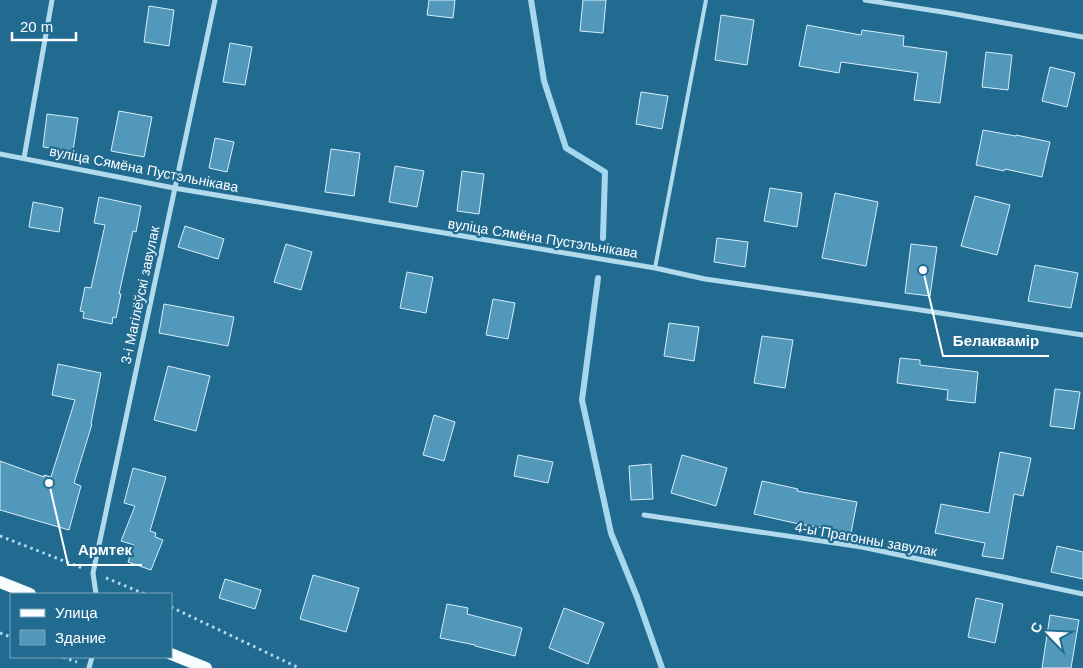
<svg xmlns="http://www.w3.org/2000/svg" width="1083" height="668" font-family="Helvetica,sans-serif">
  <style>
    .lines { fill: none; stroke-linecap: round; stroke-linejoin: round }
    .stream { stroke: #a5d7ee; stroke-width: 6 }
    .building { fill: #5298ba; stroke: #d7eef9 }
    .path { stroke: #b1daed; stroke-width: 3; stroke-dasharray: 2.5 4; stroke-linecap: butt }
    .lane { stroke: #b1daed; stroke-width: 4 }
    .street { stroke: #b1daed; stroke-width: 5 }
    .primary { stroke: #f7fcff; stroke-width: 12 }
    .labels { text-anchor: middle; stroke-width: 4.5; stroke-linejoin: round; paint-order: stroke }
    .street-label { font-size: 14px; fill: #fff; stroke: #216b90 }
    .leader { fill: none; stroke: #fff; stroke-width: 2 }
    .callout-dot { fill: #fff; stroke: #216b90; stroke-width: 2 }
    .callout-label { font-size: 15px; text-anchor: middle; font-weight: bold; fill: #fff; stroke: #216b90; stroke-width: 4.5; stroke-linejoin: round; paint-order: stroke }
  </style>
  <rect width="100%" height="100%" fill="#216b90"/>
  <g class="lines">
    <g class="stream">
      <path d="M531 0 544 81 566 148 605 172 603 238"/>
      <path d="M598 278 582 400 611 533 637 597 662 668"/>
    </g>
  </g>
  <g class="building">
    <path d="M429 0H455L453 18 427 15Z"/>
    <path d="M583 0H606L603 33 580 31Z"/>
    <path d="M149 6 174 10 169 46 144 42Z"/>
    <path d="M721 15 754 20 747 65 715 60Z"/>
    <path d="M807 25 861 35 862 30 904 36 903 46 947 52 940 103 914 100 918 73 841 62 839 73 799 66Z"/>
    <path d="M230 43 252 47 245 85 223 82Z"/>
    <path d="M986 52 1012 55 1008 90 982 87Z"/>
    <path d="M1050 67 1075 73 1067 107 1042 101Z"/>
    <path d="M641 92 668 96 662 129 636 124Z"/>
    <path d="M119 111 152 117 144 157 111 151Z"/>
    <path d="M47 114 78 118 73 151 43 147Z"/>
    <path d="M983 130 1016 136V135L1050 142 1042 177 1005 169 1004 171 976 165Z"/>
    <path d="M215 138 234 142 227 172 209 168Z"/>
    <path d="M331 149 360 153 354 196 325 192Z"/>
    <path d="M395 166 424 171 417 207 389 202Z"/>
    <path d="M462 171 484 174 479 214 457 211Z"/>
    <path d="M770 188 802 193 797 227 764 221Z"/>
    <path d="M835 193 878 202 866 266 822 258Z"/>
    <path d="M975 196 1010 205 997 255 961 246Z"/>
    <path d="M99 197 141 206 136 232 133 231 119 294H121L116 318 113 317 112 324 83 318 84 312 80 311 85 287 91 288 105 225 94 223Z"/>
    <path d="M33 202 63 208 59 232 29 227Z"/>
    <path d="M185 226 224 239 218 259 178 247Z"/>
    <path d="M717 238 748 242 745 267 714 262Z"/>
    <path d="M286 244 312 252 301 290 274 282Z"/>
    <path d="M911 244 937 247 930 296 905 293Z"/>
    <path d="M1035 265 1078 273 1071 308 1028 301Z"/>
    <path d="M407 272 433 277 426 313 400 308Z"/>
    <path d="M493 299 515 303 508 339 486 335Z"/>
    <path d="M164 304 234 317 228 346 159 333Z"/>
    <path d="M669 323 699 327 694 361 664 356Z"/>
    <path d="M762 336 793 340 785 388 754 383Z"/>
    <path d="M900 358 920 360V365L978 372 975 403 947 400 948 390 897 383Z"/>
    <path d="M58 364 101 373 91 424H92L74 483 81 486 69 530 0 510V461L44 477V475L51 477 75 400 52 395Z"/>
    <path d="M168 366 210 376 196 431 154 420Z"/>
    <path d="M1055 389 1080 392 1074 429 1050 426Z"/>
    <path d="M434 415 455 422 444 461 423 455Z"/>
    <path d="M1000 452 1031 458 1023 496 1014 494 1003 559 982 556 985 543 935 533 941 504 989 513Z"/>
    <path d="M518 455 553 462 548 483 514 476Z"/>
    <path d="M682 455 727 468 716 506 671 493Z"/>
    <path d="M651 464 653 499 631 500 629 466Z"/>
    <path d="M133 468 166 477 150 531 156 533 155 537 163 540 151 570 128 562 134 545 121 541 135 506 124 503Z"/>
    <path d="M762 481 798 489 797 491 857 502 851 533 799 524 754 514Z"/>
    <path d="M1057 546 1083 552V579L1051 572Z"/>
    <path d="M313 575 359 588 346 632 300 619Z"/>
    <path d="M225 579 261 590 255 609 219 598Z"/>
    <path d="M976 598 1003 604 995 643 968 637Z"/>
    <path d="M447 604 468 608 467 614 522 628 515 656 475 646V645L440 638Z"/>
    <path d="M564 608 604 623 588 664 549 648Z"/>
    <path d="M1050 615 1079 620 1071 668H1042Z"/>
  </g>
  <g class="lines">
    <g class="path">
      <path d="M0 536 82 568"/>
      <path d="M106 578 145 594"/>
      <path d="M171 607 299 668"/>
      <path d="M0 633 11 637"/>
      <path d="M63 657 77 662"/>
    </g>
    <path class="lane" d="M655 268 706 0"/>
    <g class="street">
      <path d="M865 0 949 13 1083 37"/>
      <path d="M0 154 174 188 655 268 705 279 914 309 1083 335"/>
      <path d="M24 158 52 0"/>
      <path d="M644 515 862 547 1083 594"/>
      <path d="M96 594 93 573 215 0"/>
      <path d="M89 668 92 657"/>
    </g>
    <g class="primary">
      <path d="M0 582 30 594"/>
      <path d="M171 654 206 668"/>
    </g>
  </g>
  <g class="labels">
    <g class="street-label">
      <text transform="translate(144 169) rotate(11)" y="5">вуліца Сямёна Пустэльнікава</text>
      <text transform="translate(543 238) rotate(9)" y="5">вуліца Сямёна Пустэльнікава</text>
      <text transform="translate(140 295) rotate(-78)" y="5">3-і Магілёўскі завулак</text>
      <text transform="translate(866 539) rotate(10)" y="5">4-ы Прагонны завулак</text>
    </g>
  </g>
  <path class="leader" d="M923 270L943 356H1049M49 483L68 565H142"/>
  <g class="callout-dot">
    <circle cx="923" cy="270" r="5"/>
    <circle cx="49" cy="483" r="5"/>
  </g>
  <g class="callout-label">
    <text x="996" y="346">Белаквамір</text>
    <text x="105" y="555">Армтек</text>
  </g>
  <rect x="10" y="593" width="162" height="65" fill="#216b90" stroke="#7aa6bc"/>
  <rect x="20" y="609" width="25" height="8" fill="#f7fcff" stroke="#7aa6bc"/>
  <text x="55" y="618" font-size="15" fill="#ffffff">Улица</text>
  <rect x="20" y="630" width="25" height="15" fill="#5298ba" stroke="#7aa6bc"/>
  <text x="55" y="643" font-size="15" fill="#ffffff">Здание</text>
  <g transform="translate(1048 633) rotate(294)" stroke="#216b90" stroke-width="4" paint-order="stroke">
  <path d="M0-4L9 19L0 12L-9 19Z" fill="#ffffff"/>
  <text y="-8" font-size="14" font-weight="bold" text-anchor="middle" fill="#ffffff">С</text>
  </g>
  <path d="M12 32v8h64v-8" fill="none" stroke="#ffffff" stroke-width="2.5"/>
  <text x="20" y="32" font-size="15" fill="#ffffff" stroke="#216b90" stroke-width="4" paint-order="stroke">20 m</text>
</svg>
